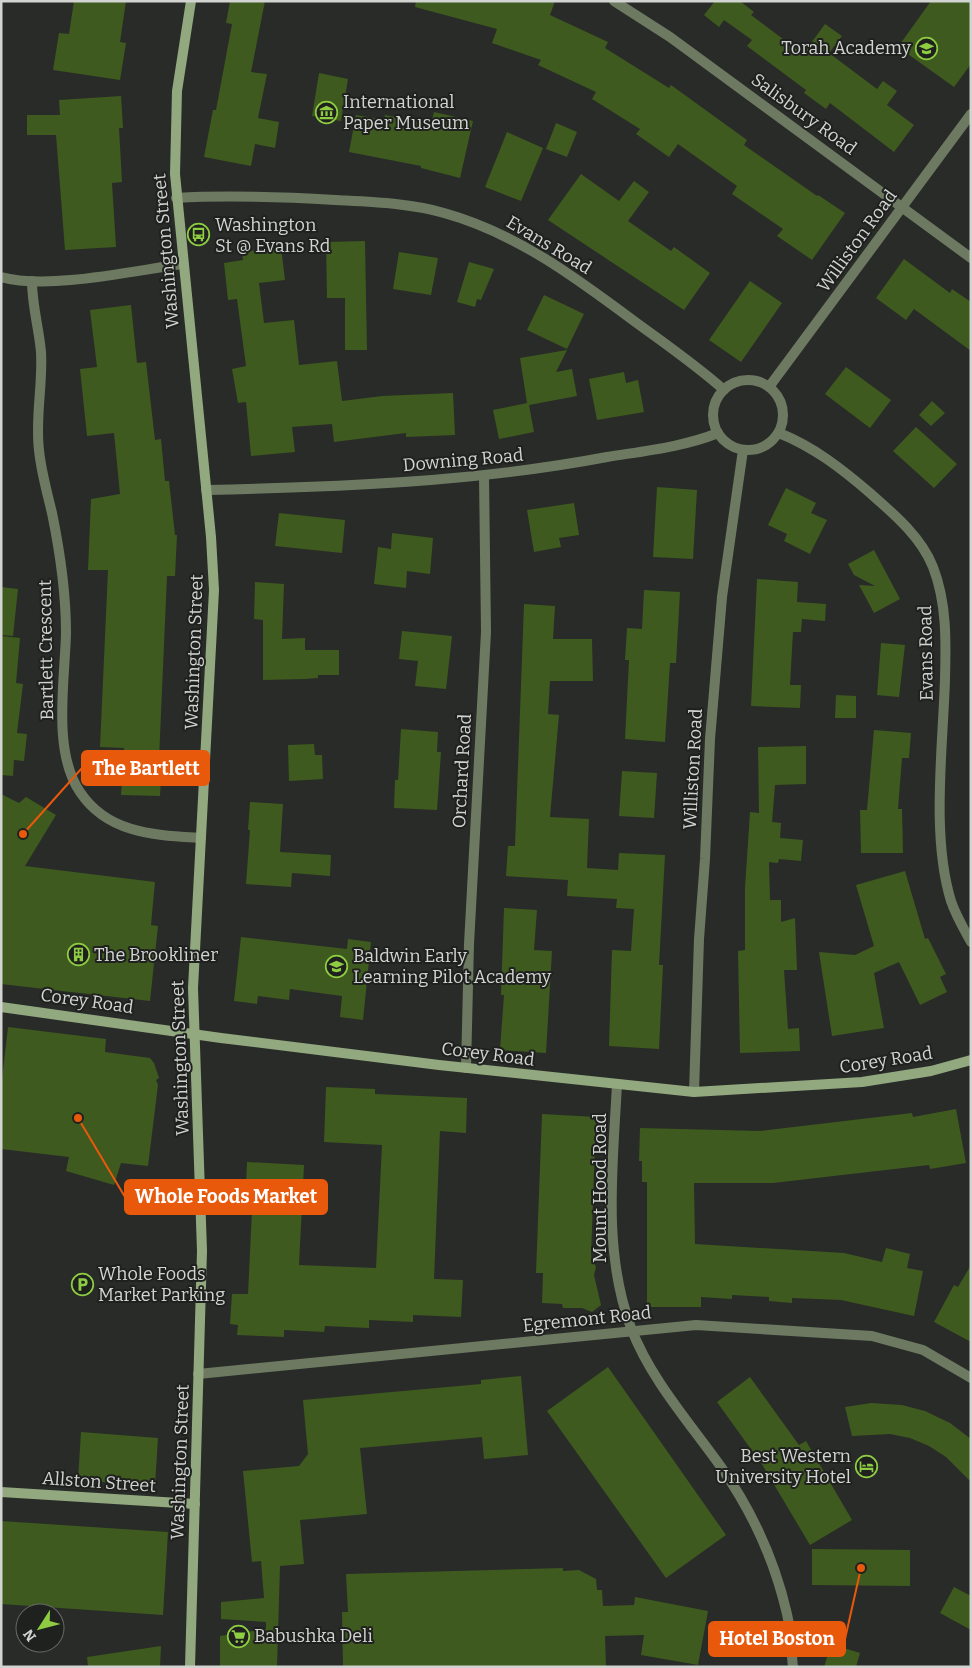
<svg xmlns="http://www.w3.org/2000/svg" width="972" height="1668" font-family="Bitter,serif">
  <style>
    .building { fill: #3e5a1e }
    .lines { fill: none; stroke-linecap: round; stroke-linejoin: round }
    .street { stroke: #6d7a61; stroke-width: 10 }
    .secondary { stroke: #92a87f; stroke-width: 10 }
    .labels { text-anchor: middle; stroke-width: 4; stroke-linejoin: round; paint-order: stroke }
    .poi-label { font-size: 18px; fill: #d2d4d2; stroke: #1f211e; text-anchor: start }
    .street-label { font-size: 18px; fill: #d2d4d2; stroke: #1f211e }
    .leader { fill: none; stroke: #e8590c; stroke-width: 2 }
    .callout-dot { fill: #e8590c; stroke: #1f211e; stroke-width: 2 }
    .callout { fill: #e8590c; stroke: #e8590c; stroke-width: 2 }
    .callout-label { font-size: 19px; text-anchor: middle; font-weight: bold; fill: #fff }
  </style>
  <rect width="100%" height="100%" fill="#292b28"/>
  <g class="building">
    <path d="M74 1H126L120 42 126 43 120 80 53 70 59 33 69 34Z"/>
    <path d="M230 1H265L251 72 267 74 258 118 279 122 275 148 255 144 251 166 204 157 213 110H216L232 24 226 23Z"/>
    <path d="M416 1H555L550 15 608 42 605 48 669 88 671 85 747 140 744 145 817 196 818 195 845 213 812 260 777 236 783 229 732 194 737 186 678 144 669 157 636 134 640 129 592 99 596 92 538 65 541 60 492 43 497 29 415 7Z"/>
    <path d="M715 1H740L754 12 751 15 803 54 825 24 842 36 829 53 877 89 883 81 897 91 887 105 914 125 894 152 830 103 826 109 804 93 806 90 747 46 752 40 724 20 719 27 704 15Z"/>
    <path d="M931 1H971V64L954 87 898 47Z"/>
    <path d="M319 73 348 79 341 121 312 116Z"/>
    <path d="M121 96 123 128H119L122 182 112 183 116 247 65 250 56 135H27V115H60L59 100Z"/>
    <path d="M434 112 473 121 460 178 421 168V166L349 152 356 115 384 120 385 115 431 124Z"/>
    <path d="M556 123 577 132 567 157 546 149Z"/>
    <path d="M507 132 543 148 521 201 485 187Z"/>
    <path d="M581 174 619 201 634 181 649 192 628 221 671 251 674 247 710 273 684 310 548 220Z"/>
    <path d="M365 241 367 350H345V298H327L326 242Z"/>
    <path d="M281 247 285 280 259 283 264 323 294 320 299 365 337 361 342 401 382 396 453 393 455 435 406 437V433L334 442 332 424 292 427 295 452 251 456 246 402 238 403 232 369 246 366 237 299 228 300 224 263 243 260 242 252Z"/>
    <path d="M399 252 438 258 431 295 393 289Z"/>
    <path d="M904 259 950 293 952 289 971 302V351L914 309 906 320 876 298Z"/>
    <path d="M469 262 494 269 481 300 477 299 475 307 457 302Z"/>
    <path d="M750 281 782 303 741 362 709 340Z"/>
    <path d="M544 295 584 314 567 349 527 330Z"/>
    <path d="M131 305 137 363 146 362 155 440 161 439 165 481H169L175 535H177L175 576H167L159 759H162L160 796 121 795 124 748 100 747 108 570H88L91 499 120 494 114 433 87 436 80 369 97 367 90 310Z"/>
    <path d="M567 350 556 372 572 369 577 396 529 405 534 432 499 439 493 410 527 403 520 358Z"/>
    <path d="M846 367 891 400 870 428 825 394Z"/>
    <path d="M624 372 626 383 638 380 644 412 597 420 589 379Z"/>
    <path d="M932 401 945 413 931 426 919 415Z"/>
    <path d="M916 427 957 464 934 488 893 451Z"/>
    <path d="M657 487 697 490 693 559 653 557Z"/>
    <path d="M786 488 816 503 811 513 827 520 810 554 784 541 787 534 768 525Z"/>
    <path d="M574 503 579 535 559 538 561 547 534 552 527 510Z"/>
    <path d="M279 513 345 520 342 553 275 546Z"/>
    <path d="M392 533 433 538 430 574 407 571 406 588 374 584 378 547 391 549Z"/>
    <path d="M874 550 900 599 874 613 859 585 875 586 854 575 848 564Z"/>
    <path d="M757 579 798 582 797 602 826 604 825 621 802 619 801 632H793L790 685H801L800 708 751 706Z"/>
    <path d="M255 582 284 584 282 639 305 638V650H339V675H318V678L305 679 263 680V620L254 619Z"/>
    <path d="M1 587 18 589 13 636 1 635Z"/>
    <path d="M644 590 680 592 676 663H670L665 742 625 739 629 660H625L627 628 642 629Z"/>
    <path d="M524 604 555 606 553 639H592L593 681H550L548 714 559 715 550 817 589 819 587 868 618 870 619 853 665 855 659 965H663L659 1049 609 1046 612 950 631 951 634 909 616 908 617 899 567 896 568 880 506 876 508 846H515Z"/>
    <path d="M402 631 452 636 446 689 415 686 418 661 399 659Z"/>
    <path d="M1 636 20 638 16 683 23 684 17 733 27 734 24 761 14 760 13 776 1 775Z"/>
    <path d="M881 643 905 645 899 697 877 695Z"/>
    <path d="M836 695 856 696V718H835Z"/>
    <path d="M401 729 438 732 437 752H441L437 810 394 808 395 780H398Z"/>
    <path d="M874 730 911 733 909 758H902L898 809H902L903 853H861L860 810H867Z"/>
    <path d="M314 744 315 755H322L323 779 289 781 288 745Z"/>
    <path d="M806 746V784L775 785 772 822 781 823 780 838 803 840 801 861 779 859 778 863 769 862 770 900H781V922L795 918 797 970H784L788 1029 799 1028 800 1051 740 1053 738 951 745 950V888L750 812 759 813 758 747Z"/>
    <path d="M622 771 657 773 654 818 619 816Z"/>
    <path d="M1 794 19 803 26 797 56 815 25 866 155 882 151 925 158 926 150 1001 1 984Z"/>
    <path d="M250 802 283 804 280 852 331 855 330 876 292 873 291 887 246 884 250 830H248Z"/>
    <path d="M905 871 925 939 928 938 946 974 940 977 947 992 920 1005 899 962 874 973 884 1028 832 1036 819 952 855 955 874 946 856 885Z"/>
    <path d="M504 908 537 910 534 950 552 951 546 1053 500 1050 504 995H501Z"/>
    <path d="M241 937 347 949 348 939 371 942 363 1020 340 1017 342 996 290 989 289 1000 258 996 257 1004 234 1001Z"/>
    <path d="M8 1027 106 1039 105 1052 150 1058 154 1063 159 1078 156 1080 158 1085 148 1166 121 1163 114 1185 66 1171 69 1157 1 1149V1088Z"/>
    <path d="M326 1087 375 1089V1094L467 1098 466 1133 440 1131 434 1279 463 1280 461 1317 413 1315V1322L369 1320V1328L325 1326 324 1332 284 1330V1337L237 1335 238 1325 230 1324 232 1294H248L252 1210 245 1209 247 1162 304 1165 299 1265 376 1268 382 1145 324 1142Z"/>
    <path d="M956 1109 966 1163 930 1169 929 1165 773 1183H694L695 1244 844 1253 882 1262 886 1248 910 1254 907 1268 923 1271 914 1316 841 1300 792 1298V1303L780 1302 769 1301V1297L732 1295V1299L701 1297V1307H647V1182H642V1161H639L640 1128 760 1131 912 1113 913 1117Z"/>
    <path d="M542 1114 596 1117 591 1256 596 1267 594 1275 601 1305 592 1312 582 1308H563L562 1304 542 1303 543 1273H536Z"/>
    <path d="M971 1265V1342L934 1322 954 1285 958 1287Z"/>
    <path d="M608 1367 726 1535 666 1578 547 1411Z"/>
    <path d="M521 1376 528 1455 484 1459 482 1437 360 1448 367 1514 300 1520 304 1564 280 1566 277 1667H220V1636L266 1629V1622L221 1619V1602L264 1598 261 1561 252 1562 243 1471 299 1466 308 1454 303 1400 481 1384V1380Z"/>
    <path d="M750 1377 799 1445 806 1441 852 1520 810 1545 763 1466 717 1402Z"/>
    <path d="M871 1403 902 1405 925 1411 950 1423 971 1439V1482L946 1457 929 1446 910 1438 890 1434 852 1436 845 1407Z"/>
    <path d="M81 1432 158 1438 155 1486 78 1480Z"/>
    <path d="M1 1521 168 1532 163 1615 1 1604Z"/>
    <path d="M812 1549 910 1550V1586L812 1585Z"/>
    <path d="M563 1568V1571L579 1570 596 1579 597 1590H602L603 1606 634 1605 635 1597 708 1611 698 1665 641 1655 644 1635 605 1636 606 1667H343L342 1612H348L346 1574Z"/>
    <path d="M954 1587 971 1596V1630L940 1613Z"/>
    <path d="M831 1644 860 1653 856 1667H824Z"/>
    <path d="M161 1646 160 1667H88L87 1657Z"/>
  </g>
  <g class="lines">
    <g class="street">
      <path d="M614 1 670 37 971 258"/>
      <path d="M176 198C229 195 283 197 335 200 372 202 409 203 444 213 516 233 575 277 634 321 664 343 696 365 724 390"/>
      <path d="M1 277C49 290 132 271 183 264"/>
      <path d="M32 281C32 306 39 328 41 352 43 385 35 417 39 450 41 471 47 492 52 513 60 552 66 592 66 633 65 680 52 751 80 792 108 834 155 835 201 838"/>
      <circle cx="748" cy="415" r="35"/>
      <path d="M769 387 971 114"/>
      <path d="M779 433C814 447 842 469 870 493 894 514 921 537 933 567 947 603 946 642 945 679 943 747 931 836 951 901 956 916 964 929 971 942"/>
      <path d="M206 490C340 487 475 482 607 457 644 451 683 447 718 433"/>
      <path d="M466 1068 469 944 486 632 484 476"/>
      <path d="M617 1084C613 1165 602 1250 631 1328 651 1380 689 1422 721 1467 752 1511 775 1562 787 1614 791 1631 791 1650 793 1667"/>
      <path d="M694 1092 699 939 705 859 710 739 722 597 743 450"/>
      <path d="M198 1374 696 1325 872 1336 923 1350 971 1378"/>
    </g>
    <g class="secondary">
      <path d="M1 1007 221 1038 439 1065 694 1092 862 1082 931 1071 971 1060"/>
      <path d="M1 1492 195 1504"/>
      <path d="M190 1667 202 1251 193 988 214 590 211 537 175 174 177 91 191 1"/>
    </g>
  </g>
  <defs>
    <symbol id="school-ring" viewBox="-11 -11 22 22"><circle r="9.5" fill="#1f211e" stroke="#8ecd42" stroke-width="1.5"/><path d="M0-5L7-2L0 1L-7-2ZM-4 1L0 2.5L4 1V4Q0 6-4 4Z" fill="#8ecd42"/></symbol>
    <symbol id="museum-ring" viewBox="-11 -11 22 22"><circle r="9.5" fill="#1f211e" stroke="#8ecd42" stroke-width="1.5"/><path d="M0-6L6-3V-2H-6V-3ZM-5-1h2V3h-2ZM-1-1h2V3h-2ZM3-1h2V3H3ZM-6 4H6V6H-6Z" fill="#8ecd42"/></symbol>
    <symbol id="bus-ring" viewBox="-11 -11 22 22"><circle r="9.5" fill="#1f211e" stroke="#8ecd42" stroke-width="1.5"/><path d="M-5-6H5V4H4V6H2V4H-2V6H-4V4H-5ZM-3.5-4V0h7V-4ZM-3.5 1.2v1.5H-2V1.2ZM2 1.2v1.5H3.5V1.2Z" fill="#8ecd42"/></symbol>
    <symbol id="building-ring" viewBox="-11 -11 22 22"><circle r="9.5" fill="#1f211e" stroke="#8ecd42" stroke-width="1.5"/><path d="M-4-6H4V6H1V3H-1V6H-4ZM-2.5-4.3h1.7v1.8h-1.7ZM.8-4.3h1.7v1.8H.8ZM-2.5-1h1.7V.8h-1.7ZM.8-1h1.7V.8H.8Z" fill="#8ecd42"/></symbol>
    <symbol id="parking-ring" viewBox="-11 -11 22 22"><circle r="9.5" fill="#1f211e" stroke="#8ecd42" stroke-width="1.5"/><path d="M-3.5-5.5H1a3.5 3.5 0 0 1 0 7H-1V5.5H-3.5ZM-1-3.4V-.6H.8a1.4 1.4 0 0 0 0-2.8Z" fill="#8ecd42"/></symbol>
    <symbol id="hotel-ring" viewBox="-11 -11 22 22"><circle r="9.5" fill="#1f211e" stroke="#8ecd42" stroke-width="1.5"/><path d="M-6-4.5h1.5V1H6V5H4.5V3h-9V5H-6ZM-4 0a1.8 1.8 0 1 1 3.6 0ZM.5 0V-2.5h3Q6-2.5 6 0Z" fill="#8ecd42"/></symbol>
    <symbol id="supermarket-ring" viewBox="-11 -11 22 22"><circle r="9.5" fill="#1f211e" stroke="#8ecd42" stroke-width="1.5"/><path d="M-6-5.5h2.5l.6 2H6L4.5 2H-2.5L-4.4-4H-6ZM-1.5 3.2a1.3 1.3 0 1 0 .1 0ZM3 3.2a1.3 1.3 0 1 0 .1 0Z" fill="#8ecd42"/></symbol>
  </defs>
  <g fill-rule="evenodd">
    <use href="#school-ring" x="914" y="36" width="25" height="25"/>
    <use href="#museum-ring" x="314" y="100" width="25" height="25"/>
    <use href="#bus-ring" x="186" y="222" width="25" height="25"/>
    <use href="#building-ring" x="66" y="942" width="25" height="25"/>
    <use href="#school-ring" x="324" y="954" width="25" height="25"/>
    <use href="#parking-ring" x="70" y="1272" width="25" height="25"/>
    <use href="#hotel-ring" x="854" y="1454" width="25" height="25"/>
    <use href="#supermarket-ring" x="226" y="1624" width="25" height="25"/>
  </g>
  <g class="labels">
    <g class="poi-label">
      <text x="911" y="54" text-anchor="end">Torah Academy</text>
      <text x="343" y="108">International<tspan x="343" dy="21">Paper Museum</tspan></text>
      <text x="215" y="231">Washington<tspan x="215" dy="21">St @ Evans Rd</tspan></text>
      <text x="94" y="961">The Brookliner</text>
      <text x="353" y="962">Baldwin Early<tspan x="353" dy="21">Learning Pilot Academy</tspan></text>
      <text x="98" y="1280">Whole Foods<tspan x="98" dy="21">Market Parking</tspan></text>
      <text x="851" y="1462" text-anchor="end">Best Western<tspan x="851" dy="21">University Hotel</tspan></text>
      <text x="254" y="1642">Babushka Deli</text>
    </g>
    <g class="street-label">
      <text transform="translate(804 114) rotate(36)" y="6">Salisbury Road</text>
      <text transform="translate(857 241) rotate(-54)" y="6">Williston Road</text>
      <text transform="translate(549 245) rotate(31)" y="6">Evans Road</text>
      <text transform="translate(166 251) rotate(-95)" y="6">Washington Street</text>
      <text transform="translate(463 460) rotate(-5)" y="6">Downing Road</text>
      <text transform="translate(46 650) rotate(-91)" y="6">Bartlett Crescent</text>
      <text transform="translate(194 652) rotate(-88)" y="6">Washington Street</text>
      <text transform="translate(926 653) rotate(-91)" y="6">Evans Road</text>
      <text transform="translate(693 769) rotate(-87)" y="6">Williston Road</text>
      <text transform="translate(462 771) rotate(-87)" y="6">Orchard Road</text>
      <text transform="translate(87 1001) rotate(8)" y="6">Corey Road</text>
      <text transform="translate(488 1054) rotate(7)" y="6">Corey Road</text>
      <text transform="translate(180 1058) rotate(-92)" y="6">Washington Street</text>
      <text transform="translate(886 1060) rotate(-9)" y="6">Corey Road</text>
      <text transform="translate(600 1188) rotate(-90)" y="6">Mount Hood Road</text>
      <text transform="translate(587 1319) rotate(-6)" y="6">Egremont Road</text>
      <text transform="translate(180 1462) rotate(-88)" y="6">Washington Street</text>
      <text transform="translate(99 1482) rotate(4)" y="6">Allston Street</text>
    </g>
  </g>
  <path class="leader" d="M23 834L82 768M78 1118L125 1197M861 1568L845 1639"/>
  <g class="callout-dot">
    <circle cx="23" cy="834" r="5"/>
    <circle cx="78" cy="1118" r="5"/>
    <circle cx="861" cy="1568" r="5"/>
  </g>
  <g class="callout">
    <rect x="82" y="751" width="127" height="34" rx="5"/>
    <rect x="125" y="1180" width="202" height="34" rx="5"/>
    <rect x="709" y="1622" width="136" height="34" rx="5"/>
  </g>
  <g class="callout-label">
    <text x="146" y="775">The Bartlett</text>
    <text x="226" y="1203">Whole Foods Market</text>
    <text x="777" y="1645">Hotel Boston</text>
  </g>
  <rect width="972" height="1668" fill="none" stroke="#d2d4d2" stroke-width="5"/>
  <g transform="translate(40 1628) rotate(234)"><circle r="24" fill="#1f211e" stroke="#676966"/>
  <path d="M0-4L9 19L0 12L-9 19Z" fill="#8ecd42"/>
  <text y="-8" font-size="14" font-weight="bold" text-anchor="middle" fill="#d2d4d2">N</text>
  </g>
</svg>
